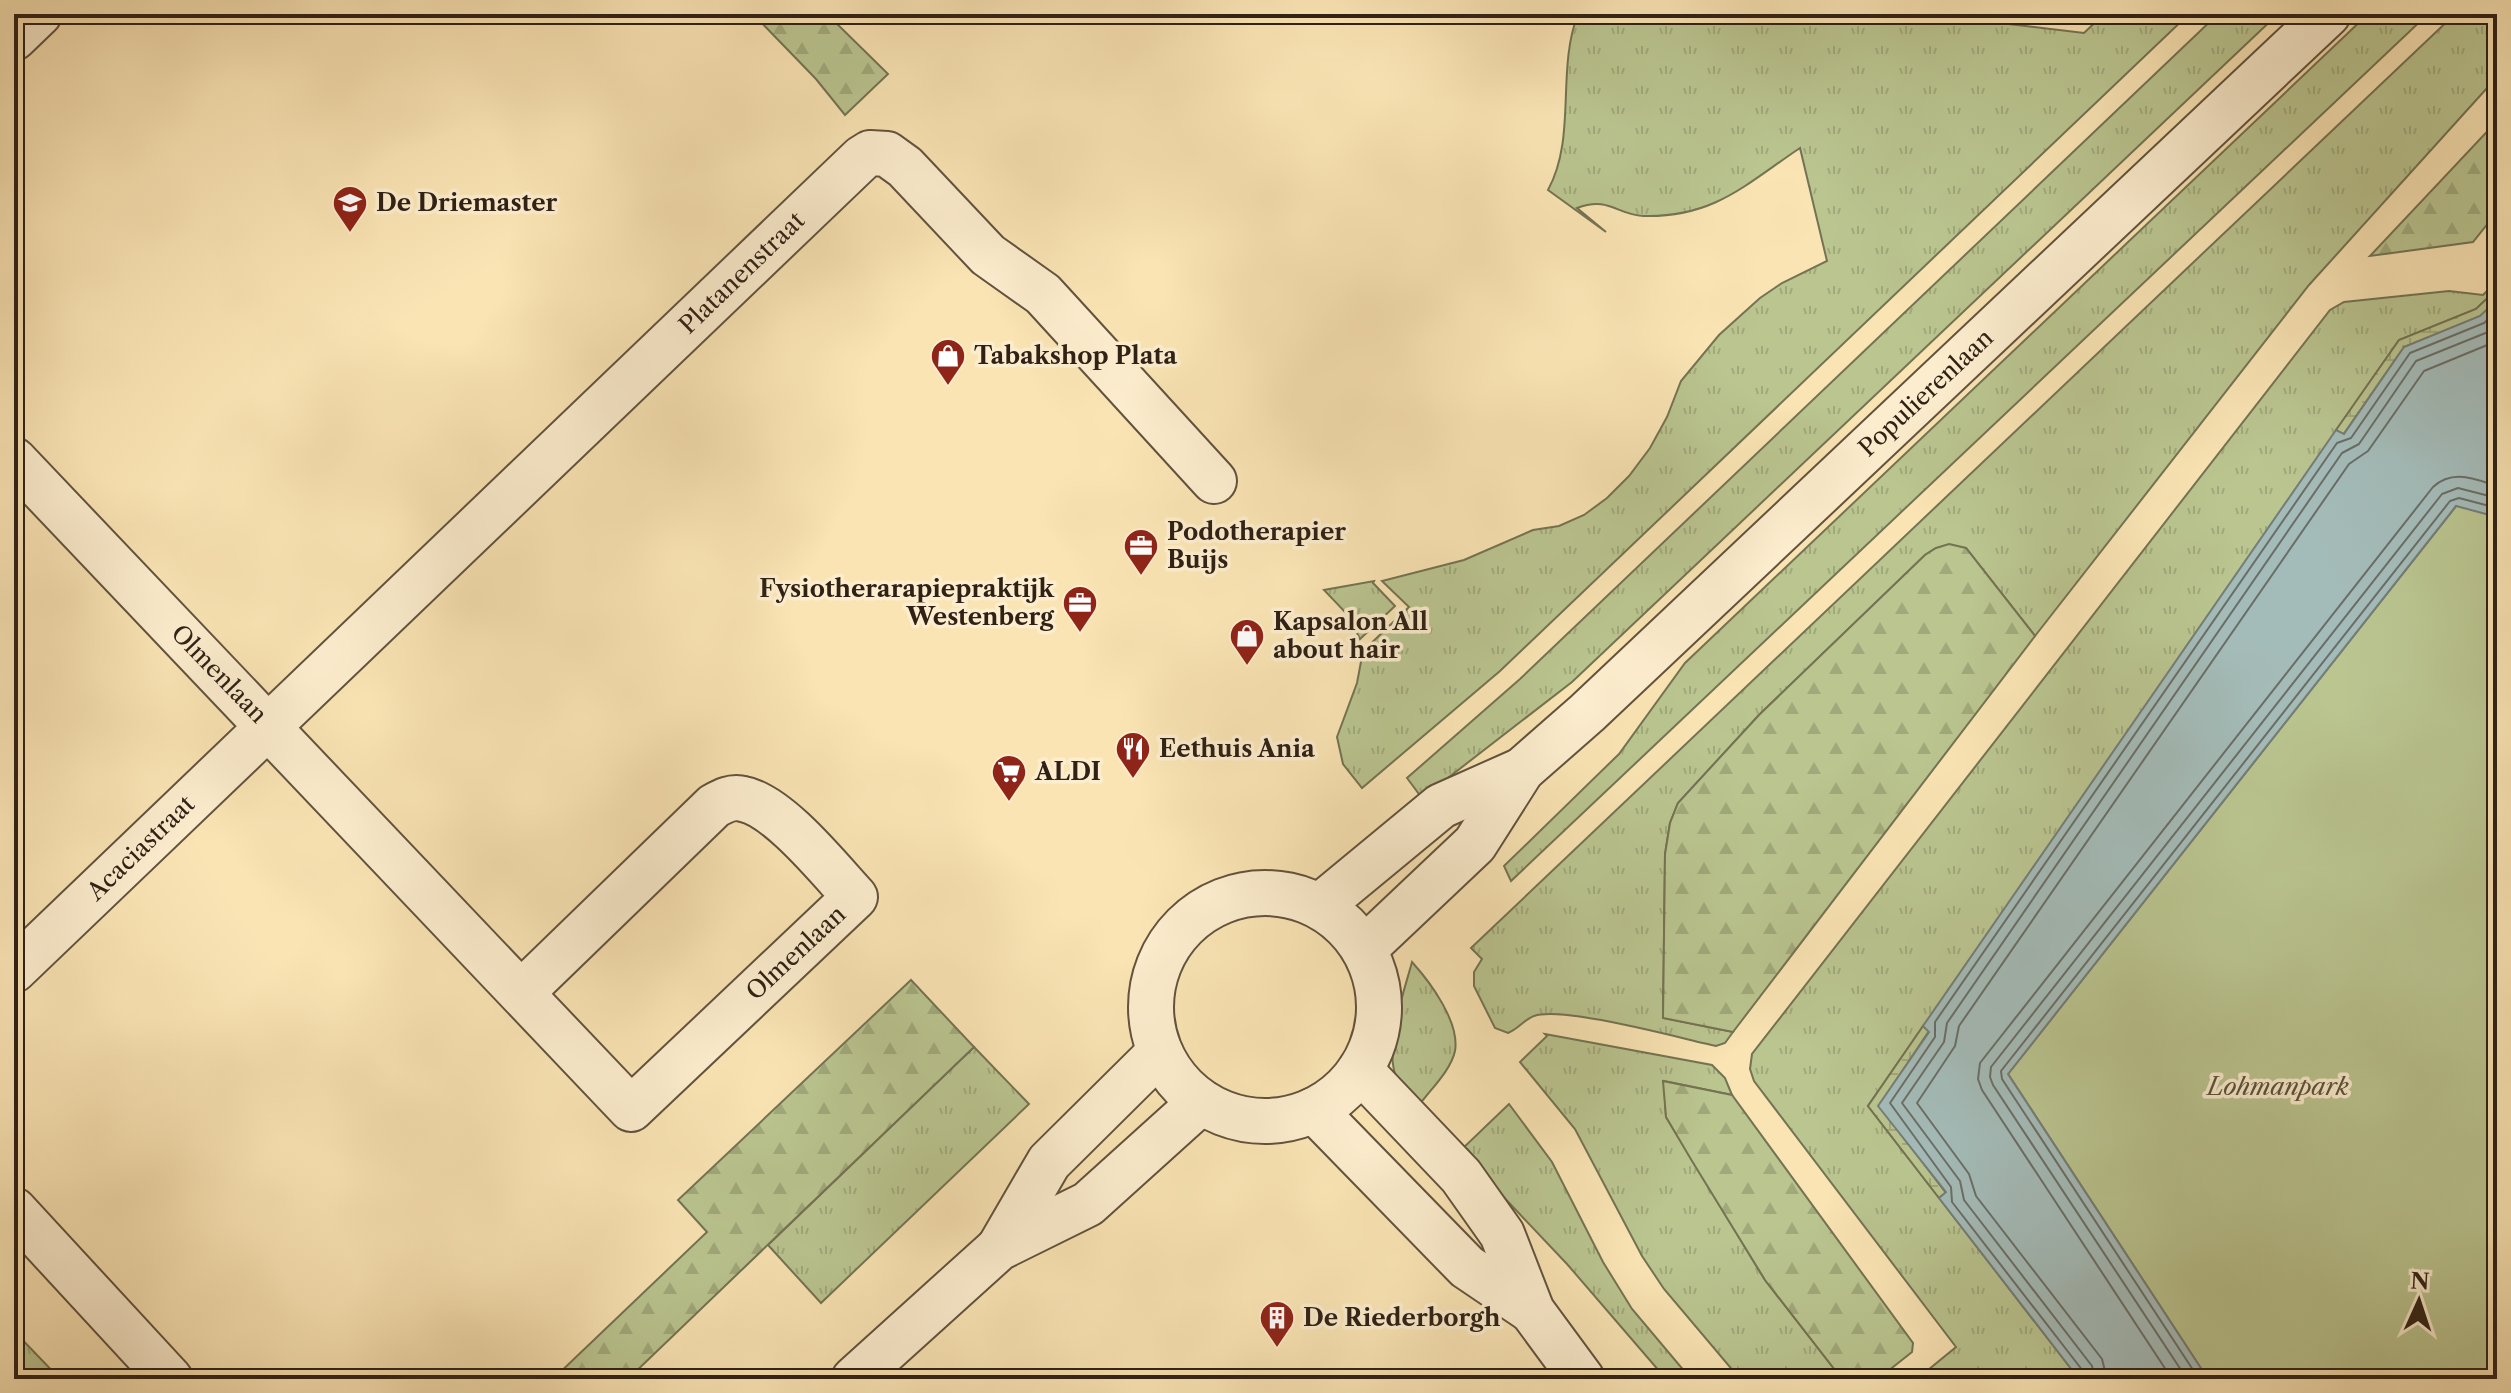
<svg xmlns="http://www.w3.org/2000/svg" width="2511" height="1393" font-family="'Libre Caslon Text',serif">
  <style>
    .grass { fill: url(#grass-tufts); stroke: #747353; stroke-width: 2 }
    .forest { fill: url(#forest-firs); stroke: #747353; stroke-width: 2 }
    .wetland { fill: url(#wetland-marsh); stroke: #747353; stroke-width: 2 }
    .green { fill: #bac590; stroke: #747353; stroke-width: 2 }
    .water { fill: #a4bcb9; stroke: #757e78; stroke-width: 2 }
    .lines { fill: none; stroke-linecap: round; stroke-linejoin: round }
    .shore { stroke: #6a6e68; stroke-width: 2 }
    .minor-casing { stroke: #62523e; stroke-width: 48 }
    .tertiary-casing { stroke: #62523e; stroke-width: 48 }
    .minor { stroke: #fcedce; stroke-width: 44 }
    .tertiary { stroke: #fcedce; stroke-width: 44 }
    .labels { text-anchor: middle; stroke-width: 7; stroke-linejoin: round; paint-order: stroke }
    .poi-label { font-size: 24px; font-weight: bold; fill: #2f2116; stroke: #fcedce; text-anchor: start }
    .street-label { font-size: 24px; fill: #2f2116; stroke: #fcedce }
    .park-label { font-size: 24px; font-style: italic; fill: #59523b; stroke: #fcedce }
  </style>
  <defs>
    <pattern id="grass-tufts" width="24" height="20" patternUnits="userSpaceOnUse" patternTransform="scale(2)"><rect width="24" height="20" fill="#bac590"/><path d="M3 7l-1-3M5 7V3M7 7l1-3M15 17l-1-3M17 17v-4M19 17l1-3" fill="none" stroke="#a0a97b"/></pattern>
    <pattern id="forest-firs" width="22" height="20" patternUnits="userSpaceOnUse" patternTransform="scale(2)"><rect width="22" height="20" fill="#bac590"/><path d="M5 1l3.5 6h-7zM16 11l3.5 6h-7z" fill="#a0a97b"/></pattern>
    <pattern id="wetland-marsh" width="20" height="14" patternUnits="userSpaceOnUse" patternTransform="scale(2)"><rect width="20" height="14" fill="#bac590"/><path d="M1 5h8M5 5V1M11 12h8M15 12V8" fill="none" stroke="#a0a97b"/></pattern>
  </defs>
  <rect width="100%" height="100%" fill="#fae4b4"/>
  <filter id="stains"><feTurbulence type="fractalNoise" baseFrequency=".0025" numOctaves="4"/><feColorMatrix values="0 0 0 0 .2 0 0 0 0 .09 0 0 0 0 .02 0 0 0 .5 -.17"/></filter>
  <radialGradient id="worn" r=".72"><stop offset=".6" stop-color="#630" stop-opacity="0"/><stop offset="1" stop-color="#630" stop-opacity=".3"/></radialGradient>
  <g class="grass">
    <path d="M1578 14H1990L1992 22 2084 33 2104 14H2189L1500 671 1362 788 1343 764 1337 737 1357 683 1363 651 1409 607 1382 581 1464 560 1533 530 1559 526 1584 515 1607 498 1629 476 1650 448 1667 417 1681 381 1719 335 1760 298 1782 283 1827 261 1800 148C1746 184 1714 218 1643 216 1617 215 1609 196 1577 208L1606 232 1548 190C1577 137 1556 70 1578 14Z"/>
    <path d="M2218 14H2278L1572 682 1422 798 1407 778 1520 679Z"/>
    <path d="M2368 14H2428L1511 881 1504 866 1619 754 1685 663Z"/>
    <path d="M2455 14H2497V77L2309 285 2035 636 1966 548H1936L1925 555 1759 715 1678 803 1670 823 1665 854 1663 1018 1733 1032 1725 1043 1716 1046C1679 1038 1564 1006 1534 1016 1525 1019 1518 1029 1508 1033L1495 1028 1474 986V972L1482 959 1471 948Z"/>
    <path d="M2497 281V289L2476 309 2399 340 1868 1106 2079 1379H1917L1956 1347 1754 1081 1750 1069 1752 1054 2330 310 2344 302 2449 291 2483 295Z"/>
    <path d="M1374 581 1373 583 1395 606 1360 639 1347 614 1324 590Z"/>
    <path d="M1412 962C1430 982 1460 1022 1455 1051 1451 1070 1431 1089 1420 1104 1413 1097 1402 1089 1398 1081 1382 1052 1404 992 1412 962Z"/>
    <path d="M1545 1034 1712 1065 1725 1078 1732 1095 1664 1081 1666 1117 1765 1280 1842 1379H1740L1664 1289 1642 1256 1575 1129 1520 1062 1547 1036Z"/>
    <path d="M974 1047 1029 1104 821 1303 768 1245Z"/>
    <path d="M1509 1104 1552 1162 1603 1262 1632 1309 1691 1379H1666L1567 1264 1460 1151Z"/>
    <path d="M14 1331 60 1379H14Z"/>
  </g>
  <g class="forest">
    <path d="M753 14H827L888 74 845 115 816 79Z"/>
    <path d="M2497 121V212L2473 242 2370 256Z"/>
    <path d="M1949 544 1966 548 2035 636 1733 1032 1663 1018 1665 854 1670 823 1678 803 1759 715 1925 555 1936 548Z"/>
    <path d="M911 980 974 1047 628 1379H553L707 1232 678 1200Z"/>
    <path d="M1663 1081 1732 1095 1913 1343 1912 1352 1878 1379H1842L1765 1280 1692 1161 1666 1117Z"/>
  </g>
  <g class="wetland">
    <path d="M2497 289V300L2481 316 2404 347 2343 435 2336 430 2399 340 2476 309Z"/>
    <path d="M1923 1026 1929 1031 1879 1106 1946 1193 1939 1198 1868 1106Z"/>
  </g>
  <path class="green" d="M2457 505 2497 517V1379H2208L2008 1074Z"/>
  <path class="water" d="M2497 300V517L2456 506 2008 1074 2208 1379H2079L1939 1198 1946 1192 1878 1106 1929 1032 1923 1026 2336 430 2344 434 2404 347 2480 316Z"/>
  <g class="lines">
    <g class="shore">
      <path d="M2085 1379 2083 1371 1952 1202 1951 1187 1890 1103 1935 1037V1022L2337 443 2351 438 2410 353 2484 323 2497 311"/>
      <path d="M2095 1379 2092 1366 1964 1200 1960 1181 1902 1103 1944 1042 1947 1023 2342 453 2359 444 2416 361 2488 332 2497 325"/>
      <path d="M2107 1379 2102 1359 1976 1196 1969 1174 1917 1103 1955 1046 1959 1026 2349 464 2368 451 2424 371 2497 341"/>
      <path d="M2172 1379 1982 1090 1978 1079 1980 1063 2433 487C2453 469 2474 479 2497 486"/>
      <path d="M2187 1379 1993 1085 1990 1077 1991 1067 2442 494 2458 488 2497 498"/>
      <path d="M2199 1379 2002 1079 2001 1071 2450 501 2459 498 2497 508"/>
    </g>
    <defs>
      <g id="minor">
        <path d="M14 38 39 14"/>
        <path d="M14 460 631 1109 855 897C830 870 778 805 743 799 732 796 723 801 714 806L522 992"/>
        <path d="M14 970 862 158 870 153 887 154 905 167 988 255 1043 294 1214 481"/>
        <path d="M14 1210 170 1379"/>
      </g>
      <g id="tertiary">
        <circle cx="1265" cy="1007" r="114"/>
        <path d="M1320 906 1441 806 1522 770"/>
        <path d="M1364 949 1475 844 1522 770 1587 713 2328 14"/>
        <path d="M1360 1070 1461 1176 1502 1234 1532 1311 1582 1379"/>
        <path d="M1314 1110 1467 1267 1532 1311"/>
        <path d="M999 1248 1049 1162 1159 1053"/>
        <path d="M854 1379 999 1248 1088 1204 1201 1102"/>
      </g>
    </defs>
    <use href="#minor" class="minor-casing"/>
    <use href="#tertiary" class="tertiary-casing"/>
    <use href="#minor" class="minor"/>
    <use href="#tertiary" class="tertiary"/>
  </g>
  <defs>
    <symbol id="school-pin" viewBox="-11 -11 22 30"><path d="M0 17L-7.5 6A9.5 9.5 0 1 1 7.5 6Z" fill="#8f2418" stroke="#fcedce"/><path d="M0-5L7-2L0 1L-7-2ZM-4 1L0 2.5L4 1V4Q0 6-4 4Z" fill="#fff"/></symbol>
    <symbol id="shop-pin" viewBox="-11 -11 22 30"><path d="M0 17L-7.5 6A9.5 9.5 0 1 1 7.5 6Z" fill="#8f2418" stroke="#fcedce"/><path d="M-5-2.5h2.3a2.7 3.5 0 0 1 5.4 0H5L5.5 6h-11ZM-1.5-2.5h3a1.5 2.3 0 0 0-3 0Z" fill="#fff"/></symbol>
    <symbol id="office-pin" viewBox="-11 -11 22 30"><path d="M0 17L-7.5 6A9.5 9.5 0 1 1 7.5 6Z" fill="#8f2418" stroke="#fcedce"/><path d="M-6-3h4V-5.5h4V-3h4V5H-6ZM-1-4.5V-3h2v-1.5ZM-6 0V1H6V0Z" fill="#fff"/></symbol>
    <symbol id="restaurant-pin" viewBox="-11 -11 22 30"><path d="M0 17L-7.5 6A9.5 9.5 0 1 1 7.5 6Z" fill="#8f2418" stroke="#fcedce"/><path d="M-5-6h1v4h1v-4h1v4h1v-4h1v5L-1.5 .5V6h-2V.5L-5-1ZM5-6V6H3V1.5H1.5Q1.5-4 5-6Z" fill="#fff"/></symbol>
    <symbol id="supermarket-pin" viewBox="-11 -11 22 30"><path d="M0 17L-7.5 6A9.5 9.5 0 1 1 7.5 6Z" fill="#8f2418" stroke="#fcedce"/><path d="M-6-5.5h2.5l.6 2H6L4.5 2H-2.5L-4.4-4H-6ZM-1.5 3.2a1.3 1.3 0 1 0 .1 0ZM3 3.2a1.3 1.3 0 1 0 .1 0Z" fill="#fff"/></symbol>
    <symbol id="building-pin" viewBox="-11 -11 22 30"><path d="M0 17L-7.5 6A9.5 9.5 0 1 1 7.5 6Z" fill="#8f2418" stroke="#fcedce"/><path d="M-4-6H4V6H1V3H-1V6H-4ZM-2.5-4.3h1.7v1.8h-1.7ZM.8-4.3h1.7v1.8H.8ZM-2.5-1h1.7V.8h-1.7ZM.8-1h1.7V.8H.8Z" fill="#fff"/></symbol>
  </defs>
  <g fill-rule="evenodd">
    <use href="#school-pin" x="330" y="183" width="40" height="54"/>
    <use href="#shop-pin" x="928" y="336" width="40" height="54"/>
    <use href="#office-pin" x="1121" y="526" width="40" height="54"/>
    <use href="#office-pin" x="1060" y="583" width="40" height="54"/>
    <use href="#shop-pin" x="1227" y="616" width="40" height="54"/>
    <use href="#restaurant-pin" x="1113" y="729" width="40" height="54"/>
    <use href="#supermarket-pin" x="989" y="752" width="40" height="54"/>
    <use href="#building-pin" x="1257" y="1298" width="40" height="54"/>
  </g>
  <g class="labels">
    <g class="poi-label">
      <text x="376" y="211">De Driemaster</text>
      <text x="974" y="364">Tabakshop Plata</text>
      <text x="1167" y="540">Podotherapier<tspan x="1167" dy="28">Buijs</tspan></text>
      <text x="1054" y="597" text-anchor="end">Fysiotherarapiepraktijk<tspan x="1054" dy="28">Westenberg</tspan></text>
      <text x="1273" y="630">Kapsalon All<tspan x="1273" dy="28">about hair</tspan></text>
      <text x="1159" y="757">Eethuis Ania</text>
      <text x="1035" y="780">ALDI</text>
      <text x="1303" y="1326">De Riederborgh</text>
    </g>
    <g class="street-label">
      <text transform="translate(742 273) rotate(-44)" y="8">Platanenstraat</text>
      <text transform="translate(1926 393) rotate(-43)" y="8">Populierenlaan</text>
      <text transform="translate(219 674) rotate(46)" y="8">Olmenlaan</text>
      <text transform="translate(141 848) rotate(-44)" y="8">Acaciastraat</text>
      <text transform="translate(796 953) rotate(-43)" y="8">Olmenlaan</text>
    </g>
    <g class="park-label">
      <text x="2278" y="1095">Lohmanpark</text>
    </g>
  </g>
  <rect width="2511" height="1393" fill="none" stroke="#fae4b4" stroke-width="48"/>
  <rect x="16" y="16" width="2479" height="1361" fill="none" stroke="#2f2116" stroke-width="4"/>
  <rect x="24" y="24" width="2463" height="1345" fill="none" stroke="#2f2116" stroke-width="2"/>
  <g transform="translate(2419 1301) rotate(3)" stroke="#fcedce" stroke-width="6" paint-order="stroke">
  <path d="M0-6L14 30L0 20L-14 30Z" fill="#2f2116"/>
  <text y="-12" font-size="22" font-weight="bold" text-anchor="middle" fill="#2f2116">N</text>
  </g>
  <rect width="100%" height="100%" filter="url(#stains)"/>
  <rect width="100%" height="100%" fill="url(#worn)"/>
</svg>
